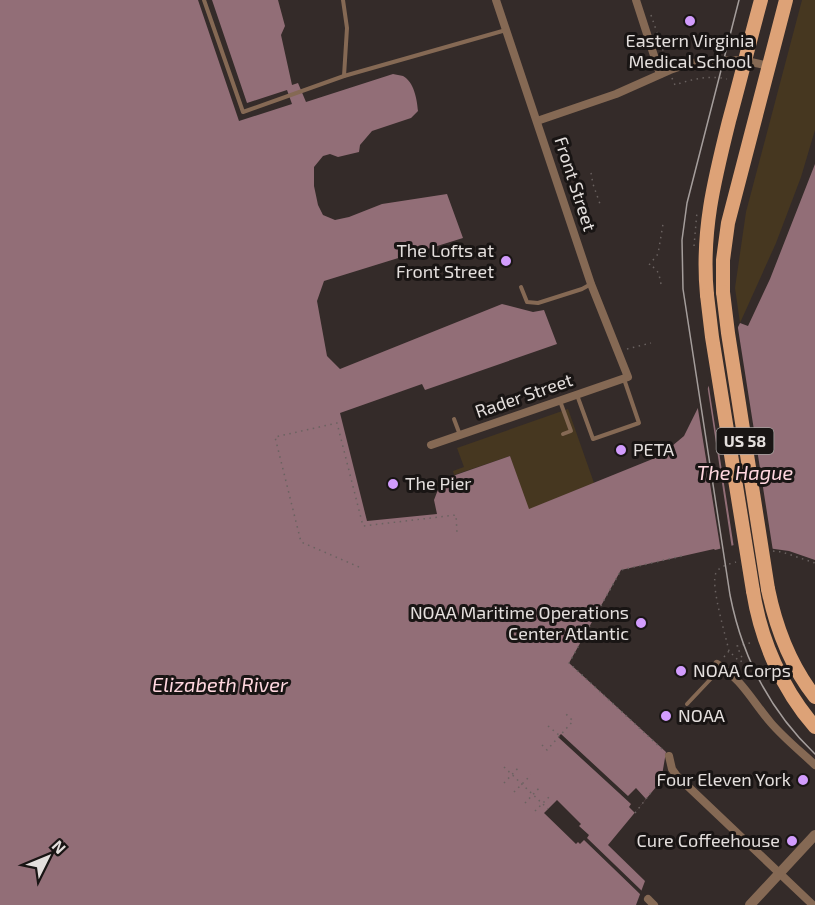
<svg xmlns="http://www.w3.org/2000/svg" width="815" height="905" font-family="'Exo 2',sans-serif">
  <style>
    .green { fill: #463720 }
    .water { fill: #926e77 }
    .pier { fill: #342b29 }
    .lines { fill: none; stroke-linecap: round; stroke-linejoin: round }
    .path { stroke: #6a6260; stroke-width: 1.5; stroke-dasharray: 1.5 4.5; stroke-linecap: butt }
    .service { stroke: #856954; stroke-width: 4 }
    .minor { stroke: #856954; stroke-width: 8 }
    .tertiary { stroke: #856954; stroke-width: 10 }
    .primary { stroke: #dda277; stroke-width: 14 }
    .tram { stroke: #a59e9c; stroke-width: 1.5 }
    .primary-bridge { stroke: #dda277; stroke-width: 14 }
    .poi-dot { fill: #d29cfd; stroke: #191514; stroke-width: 2 }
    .labels { text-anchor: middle; stroke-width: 6; stroke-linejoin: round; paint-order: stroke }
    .shield { fill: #191514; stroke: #a7a2a1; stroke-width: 1.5 }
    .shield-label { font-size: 16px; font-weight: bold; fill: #e4dfdd }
    .poi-label { font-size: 18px; fill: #e4dfdd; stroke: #191514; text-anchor: end }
    .street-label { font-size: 18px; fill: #e4dfdd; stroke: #191514 }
    .water-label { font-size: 20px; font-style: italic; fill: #ffd7df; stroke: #191514 }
  </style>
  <rect width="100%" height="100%" fill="#342b29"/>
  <g class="green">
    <path d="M802 0H815V130L801 177 776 243 740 323 735 288 746 212Z"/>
    <path d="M568 409 594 483 528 510 510 456 454 475 453 471 464 467 457 448Z"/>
  </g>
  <path class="water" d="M0 0H278L285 26 281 35 292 85 298 83 306 102 393 74C396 75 400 75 403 76 414 82 417 99 418 111L411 118 372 131 360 145 359 152 338 157 330 154 323 156 314 167V186L318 205 323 215 335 220 349 217 382 204 447 194 463 238 324 281 317 301 327 356 340 369 502 304 533 312 544 310 557 344 425 390 422 384 340 413 367 521 437 514 434 500 439 487 447 478 510 456 529 509 660 456 684 436 740 323 748 326 770 279 815 164V560L789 551 738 544 715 550 714 549 621 570 569 663 666 752 661 781 608 845 645 881 636 905H0Z"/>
  <g class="pier">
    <path d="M198 0H212L247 103 287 90 292 104 239 121Z"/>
    <path d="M737 322 773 551 739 547 734 548 708 381Z"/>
    <path d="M707 384 732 549 721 552 697 403Z"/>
    <path d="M561 734 628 796 636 788 646 799 635 813 629 807 631 804 558 737Z"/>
    <path d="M557 800 581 824 579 826 589 835 587 838 642 891 641 895 584 840 580 844 578 842 576 844 544 813Z"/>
  </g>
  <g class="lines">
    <g class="path">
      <path d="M651 15 667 62"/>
      <path d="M672 78 675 85C692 79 709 75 727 79"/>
      <path d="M591 173 593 184 600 204"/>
      <path d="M694 246 697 212"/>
      <path d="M661 284C659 275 659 269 649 265L658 254 663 224"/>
      <path d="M627 349 651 343"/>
      <path d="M773 551 782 552 815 563"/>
      <path d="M359 567 301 542 275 437 337 423 363 526 456 515 457 533"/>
      <path d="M729 651C726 637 710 584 716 573 719 566 730 564 736 562"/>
      <path d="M724 657 729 651 740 662 743 660 737 646 754 642"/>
      <path d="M548 726 559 735"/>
      <path d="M542 745 547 750 573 721 564 712"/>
      <path d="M662 749 569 663 621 570 682 556"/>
      <path d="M504 767 548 809"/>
      <path d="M504 783 520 766"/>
      <path d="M514 792 531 775"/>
      <path d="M525 803 541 786"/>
      <path d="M535 811 551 795"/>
      <path d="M635 813 653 790"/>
    </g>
    <g class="service">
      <path d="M204 0 243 112 344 76 506 30"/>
      <path d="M343 0 347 28 344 76"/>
      <path d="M521 287 527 302 538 303 582 289 591 284"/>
      <path d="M577 395 593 439 639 423 624 379"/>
      <path d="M560 401 571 431 563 434"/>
      <path d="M454 419 460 435"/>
      <path d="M687 704 721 668"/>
    </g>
    <g class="minor">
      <path d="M636 0 660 74"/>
      <path d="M537 121 616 94 670 70 687 64 705 61 742 60 769 66"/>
      <path d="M431 445 628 377 591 284 496 0"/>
      <path d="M717 664C741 678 753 702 771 723 784 738 800 751 815 765"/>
      <path d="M669 756 672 769 677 776 813 905"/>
      <path d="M648 899 654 905"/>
    </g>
    <path class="tertiary" d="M750 905 815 835"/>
    <g class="primary">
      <path d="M723 292V260L728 223 786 0"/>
      <path d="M707 295C701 233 714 181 729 121 740 81 750 40 761 0"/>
      <path d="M768 589C776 628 790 665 815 697"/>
      <path d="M753 591C761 641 782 689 815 727"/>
    </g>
    <path class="tram" d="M739 0 687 203 682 240 683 289 730 595C742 656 770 711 815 754"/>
    <g class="primary-bridge">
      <path d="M723 292 728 333 768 589"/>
      <path d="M707 295 712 337 753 591"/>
    </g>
  </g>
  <g class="poi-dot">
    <circle cx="690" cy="21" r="6"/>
    <circle cx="506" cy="261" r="6"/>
    <circle cx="621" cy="450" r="6"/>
    <circle cx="393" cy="484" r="6"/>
    <circle cx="641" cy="623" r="6"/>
    <circle cx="681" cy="671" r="6"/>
    <circle cx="666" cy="716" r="6"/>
    <circle cx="803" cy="780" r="6"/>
    <circle cx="792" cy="841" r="6"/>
  </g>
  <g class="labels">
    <rect class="shield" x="716.5" y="428" width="57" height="26" rx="4.5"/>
    <g class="shield-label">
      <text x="745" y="447">US 58</text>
    </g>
    <g class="poi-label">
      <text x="690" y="47" text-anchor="middle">Eastern Virginia<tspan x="690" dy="21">Medical School</tspan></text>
      <text x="494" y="257">The Lofts at<tspan x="494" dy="21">Front Street</tspan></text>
      <text x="633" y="456" text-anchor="start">PETA</text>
      <text x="405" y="490" text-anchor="start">The Pier</text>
      <text x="629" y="619">NOAA Maritime Operations<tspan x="629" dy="21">Center Atlantic</tspan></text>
      <text x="693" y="677" text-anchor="start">NOAA Corps</text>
      <text x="678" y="722" text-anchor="start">NOAA</text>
      <text x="791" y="786">Four Eleven York</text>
      <text x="780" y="847">Cure Coffeehouse</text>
    </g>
    <g class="street-label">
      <text transform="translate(575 184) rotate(72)" y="6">Front Street</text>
      <text transform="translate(524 396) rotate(-19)" y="6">Rader Street</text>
    </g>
    <g class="water-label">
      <text x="745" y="480">The Hague</text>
      <text x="220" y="692">Elizabeth River</text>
    </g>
  </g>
  <g transform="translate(48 857) rotate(47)" stroke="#191514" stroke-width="4.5" paint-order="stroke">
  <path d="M0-4.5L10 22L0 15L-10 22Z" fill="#e4dfdd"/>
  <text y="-9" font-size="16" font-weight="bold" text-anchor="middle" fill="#e4dfdd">N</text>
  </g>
</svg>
